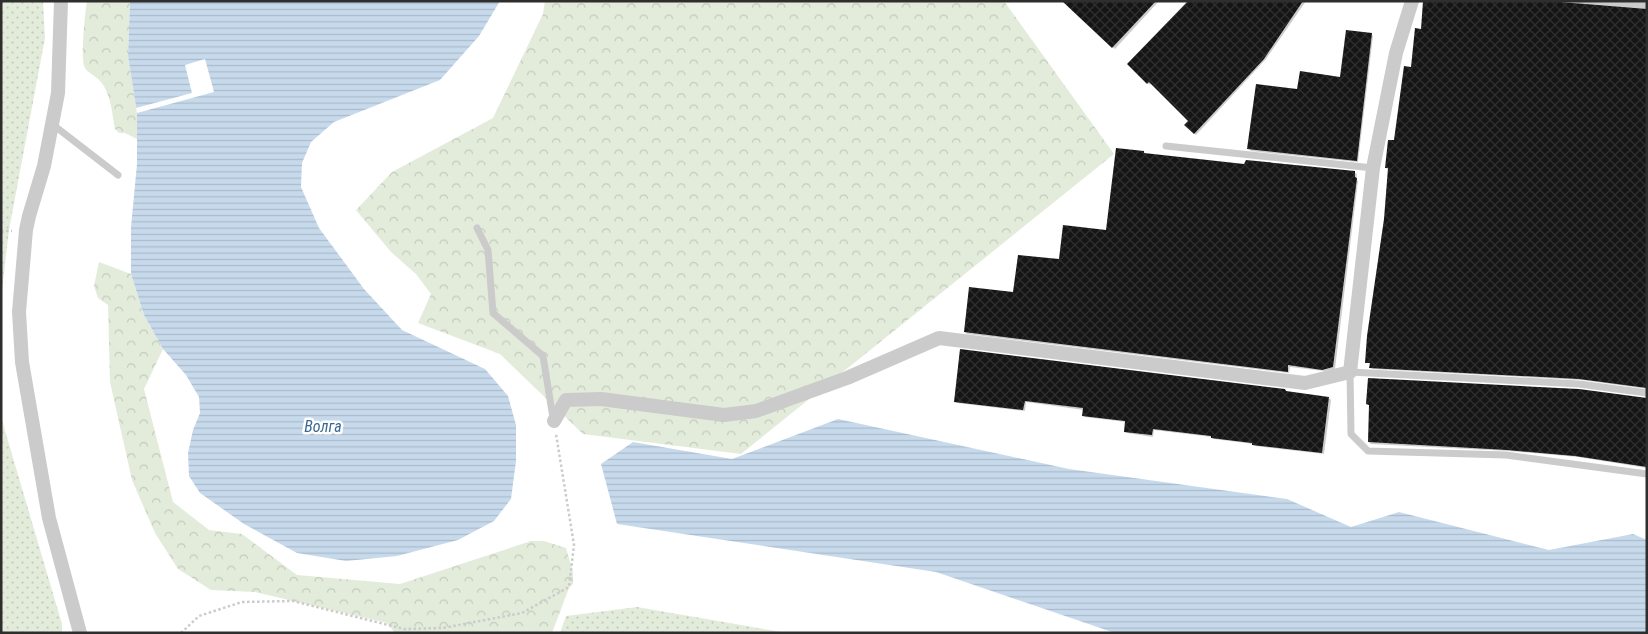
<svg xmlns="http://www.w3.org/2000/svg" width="1648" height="634" font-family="'Roboto Condensed',sans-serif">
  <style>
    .forest { fill: url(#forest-crowns) }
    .garden { fill: url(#garden-dots) }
    .water { fill: url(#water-rules) }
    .pier { fill: #fff }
    .shadow { fill: #0003 }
    .building { fill: url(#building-cross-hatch) }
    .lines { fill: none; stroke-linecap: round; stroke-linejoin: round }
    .path { stroke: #cbcbcb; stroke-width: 2.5; stroke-dasharray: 2.5 2.5; stroke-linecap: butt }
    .service { stroke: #cbcbcb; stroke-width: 7 }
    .minor { stroke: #cbcbcb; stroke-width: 14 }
    .labels { text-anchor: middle; stroke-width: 5; stroke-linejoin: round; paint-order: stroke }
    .water-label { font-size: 16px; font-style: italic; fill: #3b6891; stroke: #fff }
  </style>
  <defs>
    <pattern id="forest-crowns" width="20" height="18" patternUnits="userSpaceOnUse" patternTransform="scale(1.25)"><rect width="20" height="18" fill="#e3ecdb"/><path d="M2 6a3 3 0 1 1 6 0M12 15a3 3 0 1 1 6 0" fill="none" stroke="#c3cbbc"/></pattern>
    <pattern id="garden-dots" width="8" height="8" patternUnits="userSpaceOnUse" patternTransform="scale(1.25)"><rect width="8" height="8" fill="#e3ecdb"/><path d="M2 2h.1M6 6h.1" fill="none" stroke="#c3cbbc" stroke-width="1.8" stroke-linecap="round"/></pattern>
    <pattern id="water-rules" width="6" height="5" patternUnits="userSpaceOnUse" patternTransform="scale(1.25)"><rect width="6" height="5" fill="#c7daec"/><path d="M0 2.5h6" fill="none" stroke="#abbbcb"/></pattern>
    <pattern id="building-cross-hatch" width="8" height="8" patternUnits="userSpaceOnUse" patternTransform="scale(1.25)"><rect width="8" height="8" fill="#151515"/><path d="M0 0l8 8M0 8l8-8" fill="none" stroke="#2f2f2f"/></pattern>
  </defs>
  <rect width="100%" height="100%" fill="#fff"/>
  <g class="forest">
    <path d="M87 1H130L128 56 137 113V139L125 133H119L115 129C112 113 111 93 100 81 96 76 88 73 85 68 80 59 85 14 87 1Z"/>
    <path d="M545 1H1004L1114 154 741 454 583 434 500 354 418 323 431 294 416 274 391 252 356 210 392 172 493 118 543 14Z"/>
    <path d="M99 262 131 274 144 315 163 349 144 389 173 502 209 530 242 534 297 575 400 584 531 541H544L566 548 573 572V584L569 588 552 633H395L387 623 255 592 211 590 178 569 155 533 132 480 110 382 108 305 98 298 94 286Z"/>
  </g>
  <g class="garden">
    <path d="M1 1H43L45 38 9 230 1 299Z"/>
    <path d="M1 417 62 624V633H1Z"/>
    <path d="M637 607 787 633H560L566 616Z"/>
  </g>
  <g class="water">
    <path d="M130 1H500L479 36 440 80 334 122 311 142 302 163 301 187 319 228 364 289 402 330 485 369 508 396 516 425V461L511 499 494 521 458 540 397 556 346 561 297 553 244 524 200 493 189 476 188 453 193 430 200 413 199 397 186 375 163 349 144 315 131 274V227L137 164V113L128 56Z"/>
    <path d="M838 419 1069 469 1287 499 1351 527 1399 512 1549 550 1633 534 1647 540V633H1115L936 572 617 524 601 464 633 442 732 459Z"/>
  </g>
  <path class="pier" d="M205 59 214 92 137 113 136 108 192 93 185 65Z"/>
  <g class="shadow">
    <path d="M1064 1H1159L1115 49Z"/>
    <path d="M1190 1H1306L1266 59 1196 135 1186 125 1190 121 1151 83 1150 85 1129 64Z"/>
    <path d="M1424 1H1647V389L1582 380 1372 369 1371 364 1366 362 1385 219 1389 170 1386 168 1395 142 1422 30Z"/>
    <path d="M1371 34 1373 36 1358 162 1251 151 1249 149 1299 90 1341 78Z"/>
    <path d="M1144 152 1146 154 1245 166 1355 173 1357 174 1356 179 1358 181 1335 369 1325 371 1290 367 1289 373 967 334 965 332 1060 261 1107 231Z"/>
    <path d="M1287 393 1329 398 1331 400 1324 454 1255 446 1253 444 1214 439 1212 437 1154 430 1153 437 1127 433 1125 431 1126 422 1085 417 1083 415 1084 410 1026 402 1025 411 957 403 955 401Z"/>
    <path d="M1647 399V468L1578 457 1509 451 1371 444 1369 442 1371 406 1367 404Z"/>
  </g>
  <g class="building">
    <path d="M1062 1H1156L1112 48Z"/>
    <path d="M1188 1H1303L1264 59 1194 134 1184 125 1188 121 1149 82 1147 84 1127 64Z"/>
    <path d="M1423 1H1548L1647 9V388L1579 379 1369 368 1370 363H1365L1367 336 1384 219 1388 168H1385L1388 140H1394L1404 66 1411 67 1415 28 1421 29Z"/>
    <path d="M1346 30 1372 33 1357 161 1247 149 1256 84 1297 89 1300 71 1340 77Z"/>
    <path d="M1116 148 1144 151V153L1244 164 1246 160 1355 171V177L1357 178 1333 367 1322 370 1288 365V372L964 332 969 287 1013 292 1018 255 1059 259 1063 225 1106 230Z"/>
    <path d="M960 349 1285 389 1286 391 1329 397 1322 453 1252 445V443L1211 438V436L1153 429 1152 435 1124 432 1125 421 1082 416 1083 408 1025 401 1023 410 954 402Z"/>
    <path d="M1368 378 1579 389 1647 398V467L1575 456 1507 450 1368 442 1369 405 1366 404Z"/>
  </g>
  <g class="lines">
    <g class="path">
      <path d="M1 231H12"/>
      <path d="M181 633 199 616 242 602 293 601 404 629 443 628 522 613 569 587 574 545 556 434"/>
    </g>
    <g class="service">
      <path d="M52 124 118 175"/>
      <path d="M1166 146 1373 168"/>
      <path d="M477 228 488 250 493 313 543 356 553 418"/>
      <path d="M1647 393 1579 384 1350 372 1351 434 1368 451 1506 455 1647 474"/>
    </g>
    <g class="minor">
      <path d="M61 1 58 93 44 166 29 216 26 230 19 312 22 362 49 518 80 633"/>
      <path d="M554 421 566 400 601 399 724 415 756 411 847 378 939 338 1305 383 1350 372 1373 168 1396 53 1412 1"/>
    </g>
  </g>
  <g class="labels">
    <g class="water-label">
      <text x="323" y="432">Волга</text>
    </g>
  </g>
  <rect width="1648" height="634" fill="none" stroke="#2e2e2e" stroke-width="5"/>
</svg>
